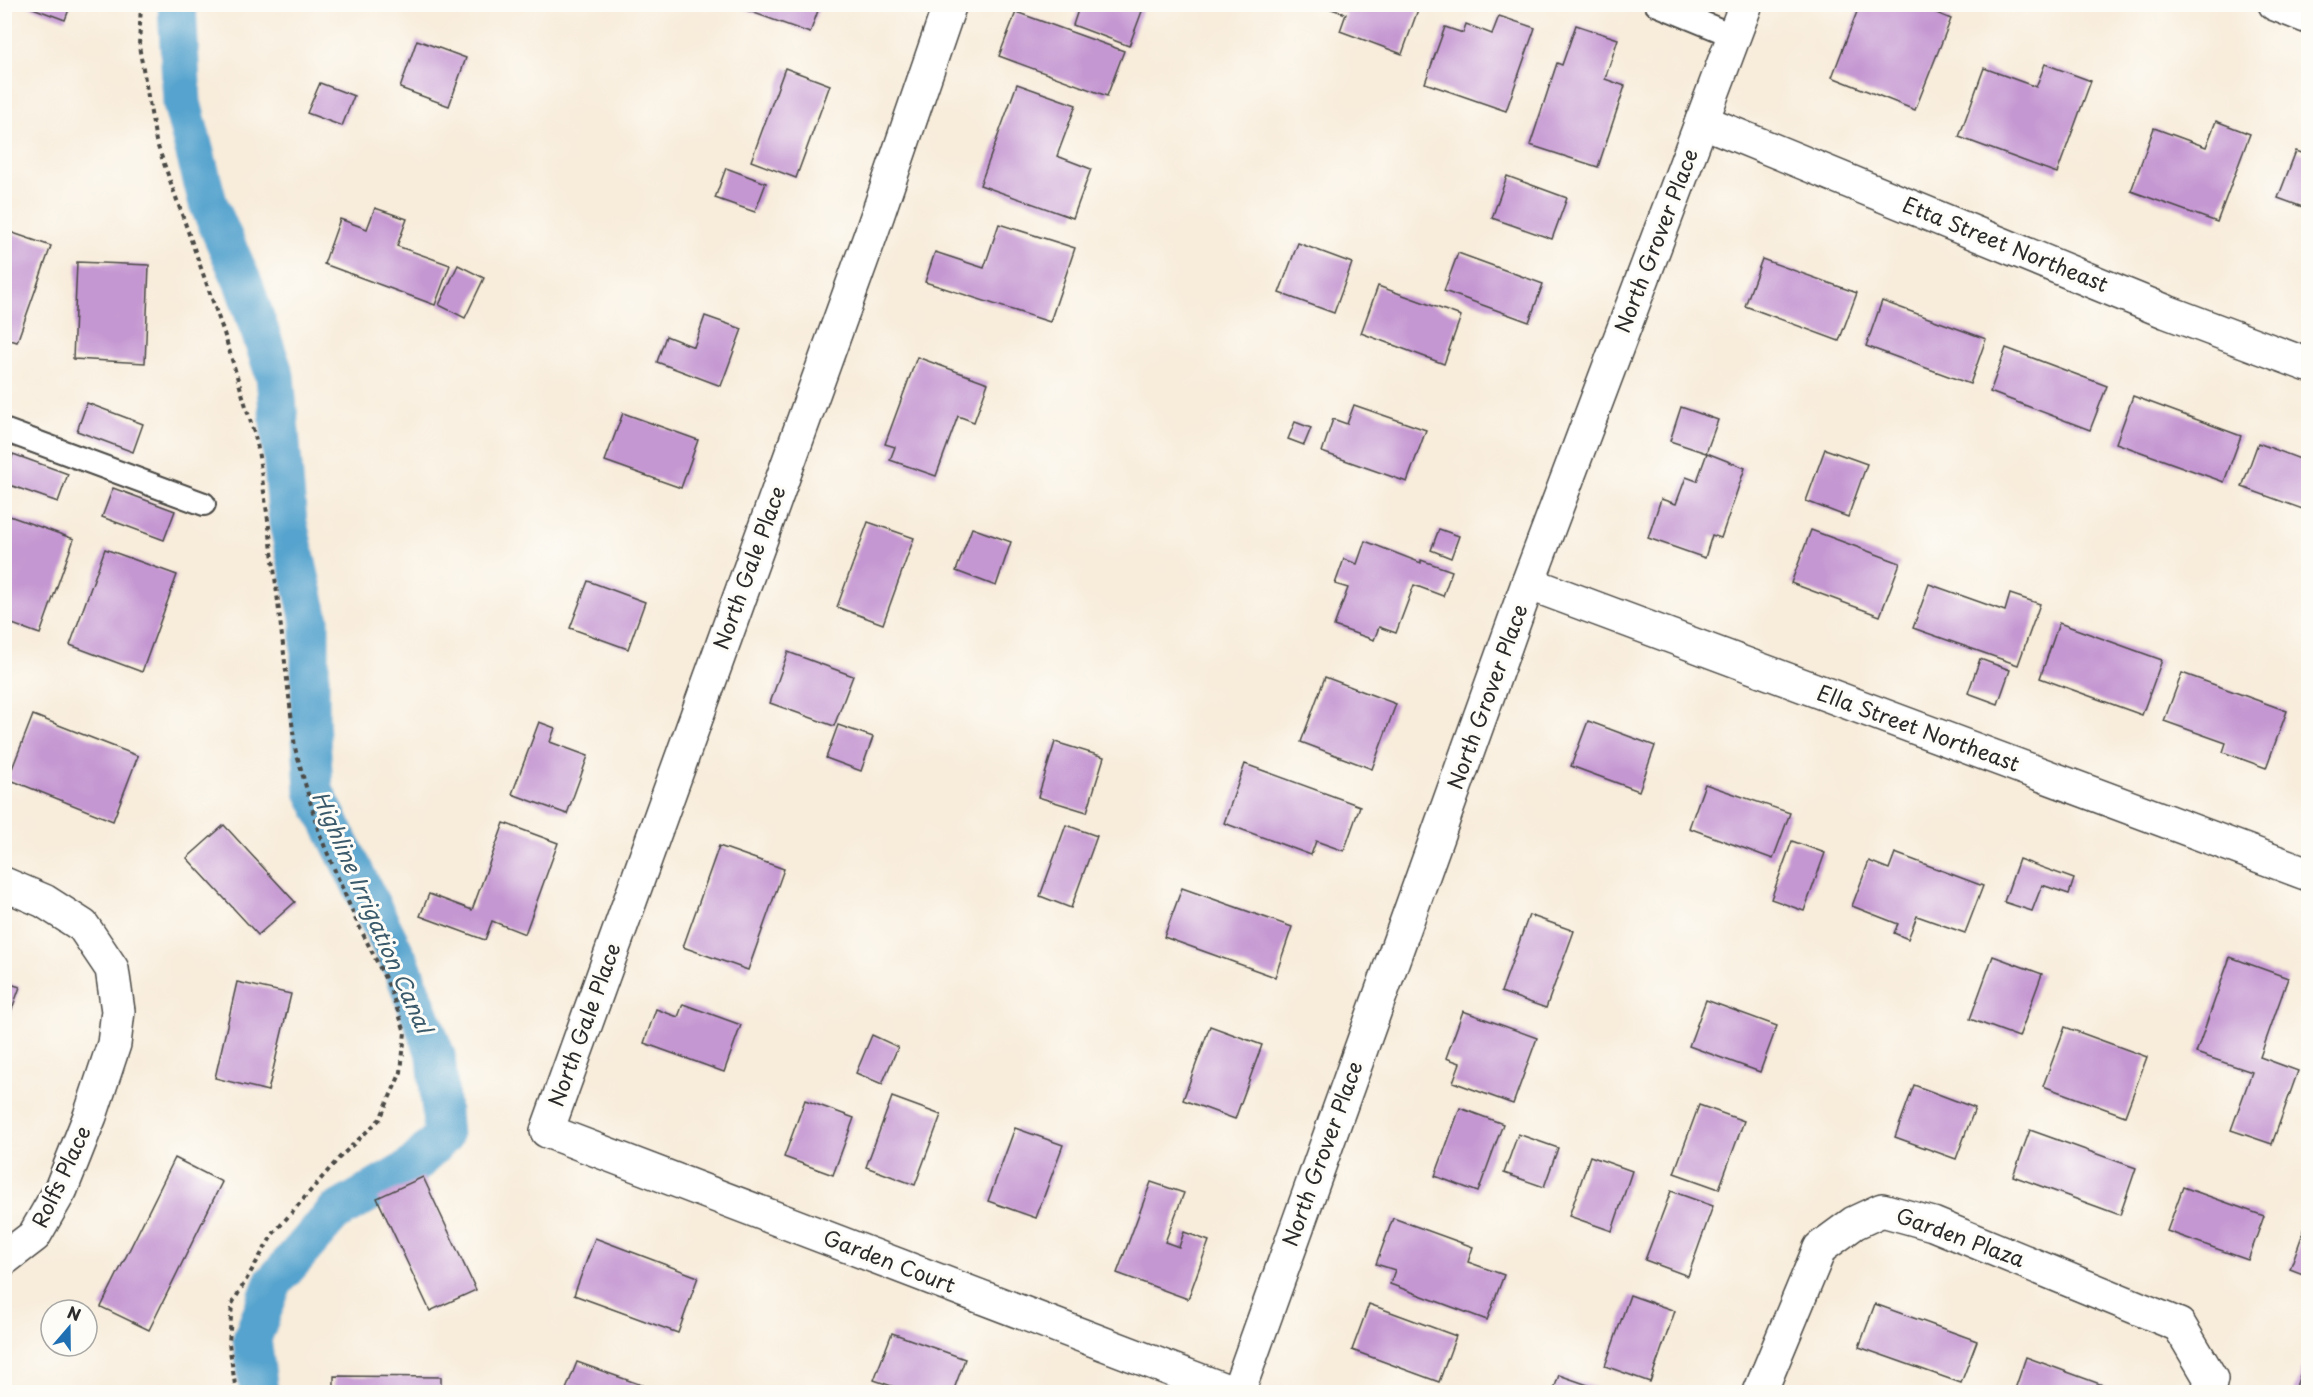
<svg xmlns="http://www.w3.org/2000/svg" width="2313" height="1397" font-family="'Playpen Sans',sans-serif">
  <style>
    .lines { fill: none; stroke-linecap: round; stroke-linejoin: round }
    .canal { stroke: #54a3ce; stroke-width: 39 }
    .building { fill: #c597d2 }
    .service-casing { stroke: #4a4845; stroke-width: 26 }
    .minor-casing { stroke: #4a4845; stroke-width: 36 }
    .tertiary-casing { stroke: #4a4845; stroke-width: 36 }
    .path { stroke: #4a4845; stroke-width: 4; stroke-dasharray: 4.5 4.5; stroke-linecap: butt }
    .service { stroke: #fff; stroke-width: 22 }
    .minor { stroke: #fff; stroke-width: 33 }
    .tertiary { stroke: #fff; stroke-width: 33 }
    .labels { text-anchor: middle; stroke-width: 6; stroke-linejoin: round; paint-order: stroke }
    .street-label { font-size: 21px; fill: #2b2b2b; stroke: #fdfcf7 }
    .water-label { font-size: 22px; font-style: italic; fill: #3b5b6c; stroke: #fdfcf7 }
  </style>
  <rect width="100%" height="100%" fill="#fdfcf7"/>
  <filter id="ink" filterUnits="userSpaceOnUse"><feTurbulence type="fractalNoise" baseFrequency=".0167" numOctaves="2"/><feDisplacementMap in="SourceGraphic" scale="12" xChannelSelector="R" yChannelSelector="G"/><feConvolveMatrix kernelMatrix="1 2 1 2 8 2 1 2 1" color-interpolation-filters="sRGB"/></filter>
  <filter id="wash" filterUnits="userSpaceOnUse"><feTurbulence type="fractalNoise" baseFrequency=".008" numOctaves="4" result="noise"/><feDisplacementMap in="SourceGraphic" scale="24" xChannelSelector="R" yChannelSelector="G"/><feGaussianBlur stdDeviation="1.35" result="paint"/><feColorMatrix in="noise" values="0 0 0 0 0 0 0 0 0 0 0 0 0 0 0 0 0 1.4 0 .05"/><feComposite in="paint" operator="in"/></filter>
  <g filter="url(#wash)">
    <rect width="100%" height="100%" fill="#f8ecda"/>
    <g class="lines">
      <path class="canal" d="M177 4 182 103 208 203 244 285 275 376 288 523 310 621V718L314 791 402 967 436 1056 443 1136 410 1169 334 1213 273 1283 252 1339 259 1392"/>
    </g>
    <g id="blocks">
      <g class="building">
        <path d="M22 4H71L65 20Z"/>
        <path d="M1080 4 1144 6 1129 46 1073 25Z"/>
        <path d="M1420 4 1402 54 1340 31 1346 14 1320 5Z"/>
        <path d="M1860 4H1915L1951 19 1915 110 1832 77Z"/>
        <path d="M732 5H820L810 33Z"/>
        <path d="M1016 12 1124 51 1107 96 999 56Z"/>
        <path d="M1499 16 1535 28 1506 111 1425 83 1445 27 1463 33 1466 24 1492 34Z"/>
        <path d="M1576 25 1618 39 1605 79 1625 86 1598 167 1530 145 1557 63 1562 65Z"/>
        <path d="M417 40 466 58 449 106 400 88Z"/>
        <path d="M2045 64 2091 81 2057 173 1959 137 1984 68 2036 87Z"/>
        <path d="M785 68 830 85 796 178 751 161Z"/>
        <path d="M320 83 354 96 342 126 307 113Z"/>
        <path d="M1017 84 1076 105 1057 156 1091 169 1073 218 980 185Z"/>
        <path d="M2216 121 2250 134 2217 222 2131 191 2154 128 2206 147Z"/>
        <path d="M2296 151 2308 155V209L2278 198Z"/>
        <path d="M726 168 766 183 755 212 715 198Z"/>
        <path d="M1507 176 1567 198 1552 239 1492 218Z"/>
        <path d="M375 208 407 219 397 246 450 265 435 305 324 264 340 219 367 229Z"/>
        <path d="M999 224 1075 248 1050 322 925 282 935 252 984 268Z"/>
        <path d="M4 230 51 246 17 342 4 338Z"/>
        <path d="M1298 243 1352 263 1334 313 1279 293Z"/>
        <path d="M1458 253 1543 284 1529 322 1444 291Z"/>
        <path d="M1762 259 1857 293 1839 341 1745 306Z"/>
        <path d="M77 262 149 265 145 363 73 359Z"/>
        <path d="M458 265 484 278 465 318 439 305Z"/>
        <path d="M1378 286 1461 316 1444 364 1361 333Z"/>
        <path d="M1882 301 1986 339 1970 384 1866 346Z"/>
        <path d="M705 316 742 329 721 386 657 362 666 336 694 347Z"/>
        <path d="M2006 348 2107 386 2090 430 1990 392Z"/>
        <path d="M917 357 988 383 974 422 958 416 936 476 890 460 895 447 885 444Z"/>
        <path d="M2133 396 2241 436 2224 482 2116 443Z"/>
        <path d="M87 403 143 424 133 452 77 431Z"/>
        <path d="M1354 405 1426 430 1407 482 1322 452 1333 419 1347 424Z"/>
        <path d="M1681 407 1718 420 1706 453 1670 441Z"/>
        <path d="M623 413 698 440 681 488 605 461Z"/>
        <path d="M1295 422 1311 428 1304 445 1288 439Z"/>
        <path d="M2258 443 2308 462V511L2242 487Z"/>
        <path d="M1825 449 1867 464 1848 517 1806 501Z"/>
        <path d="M1707 453 1745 468 1721 538 1712 535 1705 558 1648 538 1661 499 1676 504 1686 477 1697 481Z"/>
        <path d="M13 454 68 474 58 502 4 483Z"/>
        <path d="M113 488 175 511 164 540 102 517Z"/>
        <path d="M4 514 74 539 40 634 4 621Z"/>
        <path d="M868 522 914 538 883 624 837 607Z"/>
        <path d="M972 528 1011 542 996 586 956 571Z"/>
        <path d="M1439 529 1459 536 1451 558 1431 550Z"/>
        <path d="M1811 530 1900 563 1880 616 1791 583Z"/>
        <path d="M1365 541 1421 563V560L1452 571 1443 596 1414 585 1396 633 1379 627 1374 640 1334 626 1348 588 1335 584 1344 559 1357 564Z"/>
        <path d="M105 549 177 575 142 672 70 645Z"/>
        <path d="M588 581 645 602 628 649 570 628Z"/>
        <path d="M1929 584 2005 611 2010 594 2040 604 2018 665 1913 628Z"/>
        <path d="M2059 623 2162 660 2142 715 2040 678Z"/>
        <path d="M788 652 853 676 834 726 770 703Z"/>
        <path d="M1980 659 2010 670 1998 704 1968 693Z"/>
        <path d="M2182 673 2287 711 2266 768 2223 752 2226 743 2164 721Z"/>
        <path d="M1325 677 1396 704 1372 769 1301 742Z"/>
        <path d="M33 715 138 756 113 821 8 779Z"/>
        <path d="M1588 721 1655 746 1639 791 1571 766Z"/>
        <path d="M539 722 555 728 550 742 588 756 567 814 512 794Z"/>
        <path d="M838 725 873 737 861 771 826 758Z"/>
        <path d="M1055 742 1104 757 1087 812 1038 797Z"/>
        <path d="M1245 764 1360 806 1344 851 1316 841 1311 855 1224 823Z"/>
        <path d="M1705 784 1790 813 1773 859 1689 828Z"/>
        <path d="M504 823 558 843 525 934 492 921 485 940 420 916 429 894 472 910Z"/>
        <path d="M224 825 295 902 258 935 187 858Z"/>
        <path d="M1066 825 1097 836 1071 908 1040 896Z"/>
        <path d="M1792 841 1825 853 1804 911 1771 899Z"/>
        <path d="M719 846 784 869 748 970 683 947Z"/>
        <path d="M1895 853 1983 886 1965 933 1917 916 1908 939 1894 933 1898 924 1852 906 1869 861 1889 869Z"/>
        <path d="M2019 859 2074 879 2069 894 2042 885 2032 911 2004 902Z"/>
        <path d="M1182 888 1292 927 1275 977 1164 937Z"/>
        <path d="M1529 915 1574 931 1546 1008 1501 992Z"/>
        <path d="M1993 956 2042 974 2019 1037 1970 1019Z"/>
        <path d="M2230 957 2288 978 2260 1057 2298 1071 2272 1144 2231 1130 2252 1072 2196 1053Z"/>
        <path d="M4 982 20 987 5 1028H4Z"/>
        <path d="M237 982 291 994 268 1091 215 1078Z"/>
        <path d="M1706 1000 1777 1026 1760 1072 1689 1046Z"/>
        <path d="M683 1004 741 1025 724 1072 644 1043 656 1009 678 1017Z"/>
        <path d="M1463 1011 1537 1038 1513 1104 1453 1082 1460 1063 1446 1058Z"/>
        <path d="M1210 1026 1262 1045 1235 1119 1183 1100Z"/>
        <path d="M2065 1027 2147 1057 2125 1116 2043 1086Z"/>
        <path d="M872 1035 898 1047 882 1084 856 1073Z"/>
        <path d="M1914 1085 1975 1108 1956 1159 1895 1137Z"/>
        <path d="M892 1097 941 1115 915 1185 866 1167Z"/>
        <path d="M805 1100 854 1118 833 1175 784 1157Z"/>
        <path d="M1699 1105 1744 1121 1719 1189 1674 1173Z"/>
        <path d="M1460 1108 1503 1124 1478 1192 1435 1176Z"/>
        <path d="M1015 1128 1063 1145 1036 1218 988 1201Z"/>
        <path d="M2030 1130 2136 1168 2120 1215 2013 1176Z"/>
        <path d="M1518 1134 1558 1148 1544 1187 1504 1173Z"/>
        <path d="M1590 1156 1632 1171 1612 1231 1569 1216Z"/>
        <path d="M175 1158 222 1182 149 1330 101 1307Z"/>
        <path d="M423 1177 476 1290 430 1311 377 1198Z"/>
        <path d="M1151 1182 1184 1193 1165 1242 1179 1247 1184 1232 1209 1241 1188 1299 1117 1273Z"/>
        <path d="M2183 1187 2264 1216 2248 1260 2167 1231Z"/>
        <path d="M1671 1191 1713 1206 1688 1276 1645 1260Z"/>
        <path d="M1393 1218 1473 1247 1468 1262 1504 1275 1487 1320 1390 1284 1395 1270 1376 1264Z"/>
        <path d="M2308 1219V1276L2290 1269Z"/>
        <path d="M595 1238 698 1277 678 1333 574 1295Z"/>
        <path d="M1630 1295 1675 1311 1650 1382 1605 1366Z"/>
        <path d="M1369 1304 1456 1336 1439 1382 1352 1350Z"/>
        <path d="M1875 1304 1977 1341 1961 1383 1859 1347Z"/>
        <path d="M892 1333 965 1359 953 1392H909L874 1380Z"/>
        <path d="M2308 1353V1392H2294Z"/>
        <path d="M2026 1357 2111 1388 2110 1392H2014Z"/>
        <path d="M577 1362 661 1392H565Z"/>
        <path d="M1559 1375 1608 1392H1553Z"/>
        <path d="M334 1376 441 1377V1392H334Z"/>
      </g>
    </g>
  </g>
  <g filter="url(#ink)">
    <use href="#blocks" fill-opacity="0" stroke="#4a4845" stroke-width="1.5"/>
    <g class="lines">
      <defs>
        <g id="service">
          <path d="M1656 4 1734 36"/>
          <path d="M4 430 204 504"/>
        </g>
        <g id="minor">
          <path d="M950 4 872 231 547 1131 1230 1392"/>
          <path d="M1702 121 2167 312 2308 365"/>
          <path d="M1528 583 2308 874"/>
          <path d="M4 884 44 901 83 926 112 969 118 1011 114 1044 90 1116 61 1189 34 1236 4 1259"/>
          <path d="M1238 1392 1528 583 1746 4"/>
          <path d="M1760 1392 1820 1248 1854 1223 1882 1210 1933 1224 2179 1325 2211 1379 2208 1392"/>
        </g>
        <path id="tertiary" d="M2275 4 2308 17"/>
      </defs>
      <use href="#service" class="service-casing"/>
      <use href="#minor" class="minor-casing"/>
      <use href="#tertiary" class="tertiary-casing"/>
      <path class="path" d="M141 4 139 46 156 141 224 333 257 443 270 534 295 748 319 833 355 918 390 988 405 1032 401 1072 380 1119 339 1158 273 1234 232 1304 229 1343 236 1392"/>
      <use href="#service" class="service"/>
      <use href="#minor" class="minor"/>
      <use href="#tertiary" class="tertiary"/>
    </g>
  </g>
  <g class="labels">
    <g class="street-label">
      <text transform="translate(1657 241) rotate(-69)" y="7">North Grover Place</text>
      <text transform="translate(2005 245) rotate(22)" y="7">Etta Street Northeast</text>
      <text transform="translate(750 568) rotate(-70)" y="7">North Gale Place</text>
      <text transform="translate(1488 697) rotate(-70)" y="7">North Grover Place</text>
      <text transform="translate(1918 729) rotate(20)" y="7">Ella Street Northeast</text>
      <text transform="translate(585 1025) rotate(-70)" y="7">North Gale Place</text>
      <text transform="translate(1323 1154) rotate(-70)" y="7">North Grover Place</text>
      <text transform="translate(62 1177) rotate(-65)" y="7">Rolfs Place</text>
      <text transform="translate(1960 1238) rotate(20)" y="7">Garden Plaza</text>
      <text transform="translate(889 1262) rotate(21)" y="7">Garden Court</text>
    </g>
    <g class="water-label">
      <text transform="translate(372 912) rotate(66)" y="8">Highline Irrigation Canal</text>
    </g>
  </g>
  <rect width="2313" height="1397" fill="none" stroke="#fdfcf7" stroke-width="24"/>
  <g transform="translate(69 1328) rotate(20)"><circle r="28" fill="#fdfcf7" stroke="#a9a8a5" stroke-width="1.5"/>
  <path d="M0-4.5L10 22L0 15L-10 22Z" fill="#1f6fb2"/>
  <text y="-9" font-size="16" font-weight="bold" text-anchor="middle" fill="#2b2b2b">N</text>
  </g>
</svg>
